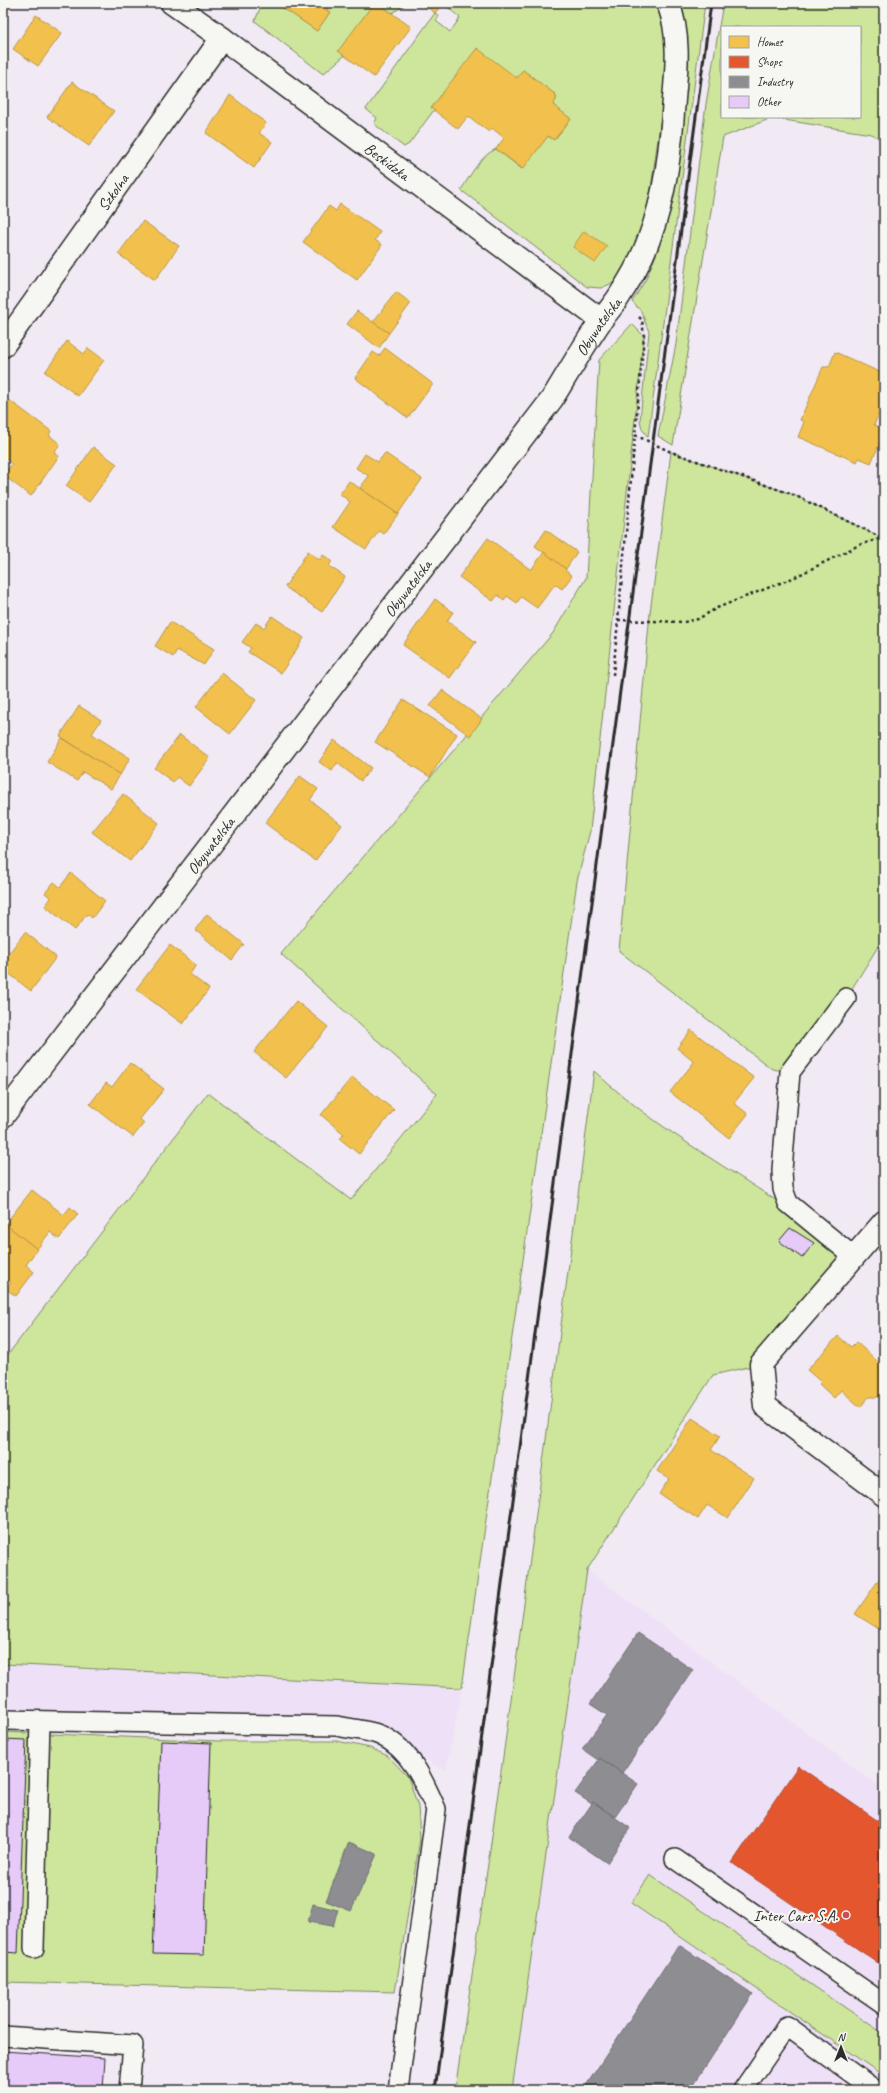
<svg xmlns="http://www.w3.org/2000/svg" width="887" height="2093" font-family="Caveat,sans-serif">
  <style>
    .built { fill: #eee0f6 }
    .green { fill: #cde69c; stroke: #7c8864; fill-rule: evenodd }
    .homes { fill: #f2c14e; stroke: #b69444 }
    .shops { fill: #e4572e; stroke: #ac4a2d }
    .industry { fill: #8d8d92; stroke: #707073 }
    .building { fill: #e6cbf9; stroke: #2b2b2b }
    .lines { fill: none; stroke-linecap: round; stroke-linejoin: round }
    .service-casing { stroke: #2b2b2b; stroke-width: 22 }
    .minor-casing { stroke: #2b2b2b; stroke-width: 25 }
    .path { stroke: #2b2b2b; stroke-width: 2.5; stroke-dasharray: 3 3; stroke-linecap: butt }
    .service { stroke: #f6f6f2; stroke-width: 19 }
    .minor { stroke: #f6f6f2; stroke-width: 22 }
    .rail { stroke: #2b2b2b; stroke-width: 3 }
    .poi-dot { fill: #d1495b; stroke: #f6f6f2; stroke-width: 1.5 }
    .labels { text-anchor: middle; stroke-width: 4; stroke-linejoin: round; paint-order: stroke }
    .street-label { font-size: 16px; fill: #2b2b2b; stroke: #f6f6f2 }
    .poi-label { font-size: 16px; fill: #2b2b2b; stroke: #f6f6f2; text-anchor: end }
  </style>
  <rect width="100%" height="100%" fill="#f1e9f4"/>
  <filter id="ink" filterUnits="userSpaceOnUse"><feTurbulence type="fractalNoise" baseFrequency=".025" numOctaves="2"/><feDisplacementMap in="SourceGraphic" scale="8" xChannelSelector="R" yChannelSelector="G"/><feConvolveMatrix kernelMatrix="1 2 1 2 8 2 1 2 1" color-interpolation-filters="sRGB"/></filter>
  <g filter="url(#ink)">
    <g class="built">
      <path d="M587 1570 884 1790V2090H512Z"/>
      <path d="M3 1664 462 1688 446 1770 391 1743 382 1736 3 1720Z"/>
    </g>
    <g class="green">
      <path d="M262 3H276L317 31 330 12 326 10 331 3H374L339 51 344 56 323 74 255 21Z"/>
      <path d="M378 3H408L392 13Z"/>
      <path d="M443 3H660L666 30 667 75 651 188 644 223 635 251 619 280 601 288 587 287 461 190C470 176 480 156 496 149L522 169 548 136 554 140 571 119 553 105 556 100V95L523 70 517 78 434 110 409 144 404 147 374 124 377 118 366 109 435 13 439 16 436 21 450 32 460 18Z"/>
      <path d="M681 3H705L648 437 642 429 640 420 649 332 641 311 632 302 646 279 658 250 677 169 687 61Z"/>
      <path d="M723 3H884V141L871 134 772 118 723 137 673 445 658 436 676 344 706 104ZM722 27H860V117H722Z"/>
      <path d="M632 324 644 336 590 831 577 881 462 1688 3 1664V1361L208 1093 351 1200 437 1094 281 954 553 633 586 578 599 360Z"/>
      <path d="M671 452 794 495 884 539V937L846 998 790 1072 772 1069 619 951 650 613Z"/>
      <path d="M594 1071C672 1144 772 1189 854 1257L761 1364 713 1375 587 1570 512 2090H455C506 1751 550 1411 594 1071Z"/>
      <path d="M3 1732 219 1741H337L370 1748 388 1756 408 1777 418 1806 420 1839 395 1992 3 1982Z"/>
      <path d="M650 1875 884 2034V2076L631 1903Z"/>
    </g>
    <g class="homes">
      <path d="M276 3H331L326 10 330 12 317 31Z"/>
      <path d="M374 3H378L411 27 374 77 338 51Z"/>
      <path d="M421 3H443L435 13Z"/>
      <path d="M36 15 62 33 38 66 13 49Z"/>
      <path d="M477 48 517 78 523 70 556 95V100L553 105 571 119 554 140 548 136 523 169 496 149 504 138 492 128 489 132 468 116 458 129 431 108Z"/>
      <path d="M72 82 114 111 89 146 47 117Z"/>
      <path d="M230 95 266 123 259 133 272 142 254 168 206 133Z"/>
      <path d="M340 204 380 232 375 240 382 245 357 280 303 242 329 206 336 211Z"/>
      <path d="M143 221 179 246 155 280 118 254Z"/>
      <path d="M584 231 607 246 595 263 573 247Z"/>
      <path d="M396 292 411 303 389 333 373 322Z"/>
      <path d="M357 311 389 333 379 348 347 324Z"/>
      <path d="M67 341 84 354 88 348 104 360 78 396 45 372Z"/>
      <path d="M385 348 433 384 408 418 355 378 373 352 379 356Z"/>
      <path d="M835 352 884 374V401L874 425 884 429V434L871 463 859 458 857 462 798 437 804 422 800 420 823 367H829Z"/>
      <path d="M9 400 51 431 49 435 60 444 54 453 59 456 31 496 3 475 12 464 3 457V408Z"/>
      <path d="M93 447 117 464 89 502 66 486Z"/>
      <path d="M385 453 422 479 398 514 360 488 369 476 356 468 365 454 378 462Z"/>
      <path d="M349 481 398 514 383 534 379 531 366 549 333 527 350 502 340 494Z"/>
      <path d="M546 530 577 552 566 569 535 546Z"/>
      <path d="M488 538 531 570 544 552 566 569 565 570 572 576 562 589 555 584 537 608 521 597 517 603 507 596 504 600 498 595 493 601 459 577Z"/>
      <path d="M308 551 320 560 323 555 332 561 329 566 345 577 322 612 285 587Z"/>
      <path d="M435 599 453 612 447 621 476 642 450 678 403 645Z"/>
      <path d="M272 616 304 638 281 673 248 652 251 648 242 642 256 623 264 628Z"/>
      <path d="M170 622 214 649 204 665 177 650 173 657 155 646Z"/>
      <path d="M222 673 256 700 230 734 196 707Z"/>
      <path d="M442 690 482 719 470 736 430 706Z"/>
      <path d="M403 700 457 734 430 777 375 742Z"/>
      <path d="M79 706 101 720 92 734 130 758 120 775 60 736Z"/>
      <path d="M180 735 210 758 189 786 177 777 173 782 154 768Z"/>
      <path d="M62 738 120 775 111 789 83 772 77 781 47 762Z"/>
      <path d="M334 740 371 768 361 781 337 763 332 771 319 762Z"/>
      <path d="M300 776 318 789 310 800 342 825 315 861 265 823Z"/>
      <path d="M123 794 159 823 130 861 92 832Z"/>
      <path d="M71 873 105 901 92 918 87 914 75 930 45 906 51 898 45 893 54 882 60 887Z"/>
      <path d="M207 914 244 944 232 960 195 930Z"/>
      <path d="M25 932 56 957 31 991 3 969V961Z"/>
      <path d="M170 945 196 965 190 974 209 989 183 1024 136 989Z"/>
      <path d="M296 1001 328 1027 286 1078 254 1052Z"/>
      <path d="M691 1030 754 1078 734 1103 748 1114 729 1138 670 1092 694 1062 677 1048Z"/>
      <path d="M130 1063 164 1089 140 1119 144 1123 133 1137 90 1104 106 1083 112 1087Z"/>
      <path d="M352 1077 394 1110 359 1154 340 1139 344 1134 321 1115Z"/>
      <path d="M32 1190 64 1215 70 1207 78 1214 59 1239 50 1232 37 1249 5 1224Z"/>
      <path d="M5 1224 37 1249 26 1265 34 1272 16 1296 6 1289 11 1283 3 1277V1227Z"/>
      <path d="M838 1336 851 1347 856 1342 884 1367V1380L882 1383 883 1392 878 1397H869L860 1407 841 1390 834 1398 819 1384 821 1382 807 1370Z"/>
      <path d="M692 1418 720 1436 711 1450 754 1478 728 1518 707 1505 698 1519 659 1494 669 1479 657 1471Z"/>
      <path d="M884 1572V1632L855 1614Z"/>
    </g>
    <path class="shops" d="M798 1766 884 1825V1967L732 1863Z"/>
    <g class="industry">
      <path d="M638 1633 693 1670 622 1773 600 1758 598 1760 582 1749 607 1715 590 1704Z"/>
      <path d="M600 1758 638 1784 615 1817 593 1802 592 1804 575 1793Z"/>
      <path d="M593 1802 630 1828 607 1863 569 1837Z"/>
      <path d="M349 1842 377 1854 351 1911 326 1901Z"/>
      <path d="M313 1904 338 1910 333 1926 308 1922Z"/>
      <path d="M679 1945 753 1994 690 2090H583Z"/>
      <path d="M784 2083 795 2090H784L781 2086Z"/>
    </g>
    <g class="building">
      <path d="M790 1228 814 1243 802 1258 779 1241Z"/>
      <path d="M3 1739 26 1740 18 1953 3 1952Z"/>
      <path d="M161 1741 211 1743 204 1955 153 1954Z"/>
      <path d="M3 2051 105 2058 103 2090H3Z"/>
    </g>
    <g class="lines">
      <defs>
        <g id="service">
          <path d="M846 998 790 1072 782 1170 783 1189 788 1203 854 1257"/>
          <path d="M3 1720 337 1726C350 1729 371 1730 382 1736 411 1750 424 1782 436 1809L398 2090"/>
          <path d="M675 1859 884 2004"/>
          <path d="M34 1948 40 1721"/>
          <path d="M3 2036 133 2045 129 2090"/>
          <path d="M743 2090 787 2026 875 2090"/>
        </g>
        <g id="minor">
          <path id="s1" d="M172 3 222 38 601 320"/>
          <path id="s2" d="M3 346 222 38"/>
          <path id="s3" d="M3 1116 552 399C568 373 583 347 600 322 606 313 614 305 620 295 631 278 642 259 649 239 666 195 671 145 674 99 677 68 680 33 668 3"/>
          <path d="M884 1222 761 1364 765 1406 884 1495"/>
        </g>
      </defs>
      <use href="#service" class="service-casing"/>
      <use href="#minor" class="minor-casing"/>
      <g class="path">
        <path d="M639 317 642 320 644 336 635 435 671 452 794 495 884 539"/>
        <path d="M618 620 684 622 698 619 717 608 793 578 859 545 882 538"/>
        <path d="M613 675 635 435"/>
      </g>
      <use href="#service" class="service"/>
      <use href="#minor" class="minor"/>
      <path class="rail" d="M435 2090 711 3"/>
    </g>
  </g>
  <circle class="poi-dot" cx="846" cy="1915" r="4"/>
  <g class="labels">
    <g class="street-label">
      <text dy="6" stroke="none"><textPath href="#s1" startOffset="267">Beskidzka</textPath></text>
      <text dy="6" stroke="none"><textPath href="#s2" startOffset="189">Szkolna</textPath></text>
      <text dy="6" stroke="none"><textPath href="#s3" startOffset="989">Obywatelska</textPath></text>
      <text dy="6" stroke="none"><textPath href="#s3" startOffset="665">Obywatelska</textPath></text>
      <text dy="6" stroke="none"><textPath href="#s3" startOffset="341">Obywatelska</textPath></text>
    </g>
    <g class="poi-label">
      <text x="838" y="1921">Inter Cars S.A.</text>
    </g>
  </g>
  <rect width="887" height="2093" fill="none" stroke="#f6f6f2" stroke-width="16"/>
  <rect x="8" y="8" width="871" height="2077" fill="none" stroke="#2b2b2b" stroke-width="1.5" filter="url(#ink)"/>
  <rect x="721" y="26" width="140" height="92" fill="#f6f6f2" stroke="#a5a5a2"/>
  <rect x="729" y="36" width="20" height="12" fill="#f2c14e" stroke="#a5a5a2"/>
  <text x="757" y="46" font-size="12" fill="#2b2b2b">Homes</text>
  <rect x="729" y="56" width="20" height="12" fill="#e4572e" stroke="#a5a5a2"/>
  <text x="757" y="66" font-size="12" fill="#2b2b2b">Shops</text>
  <rect x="729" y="76" width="20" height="12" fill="#8d8d92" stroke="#a5a5a2"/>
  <text x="757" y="86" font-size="12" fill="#2b2b2b">Industry</text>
  <rect x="729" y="96" width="20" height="12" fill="#e6cbf9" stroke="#a5a5a2"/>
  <text x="757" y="106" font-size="12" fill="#2b2b2b">Other</text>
  <g transform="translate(841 2047)" stroke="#f6f6f2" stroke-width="3" paint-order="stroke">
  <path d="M0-3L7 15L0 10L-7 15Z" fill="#2b2b2b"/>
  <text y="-6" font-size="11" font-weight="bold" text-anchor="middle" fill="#2b2b2b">N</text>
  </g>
</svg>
